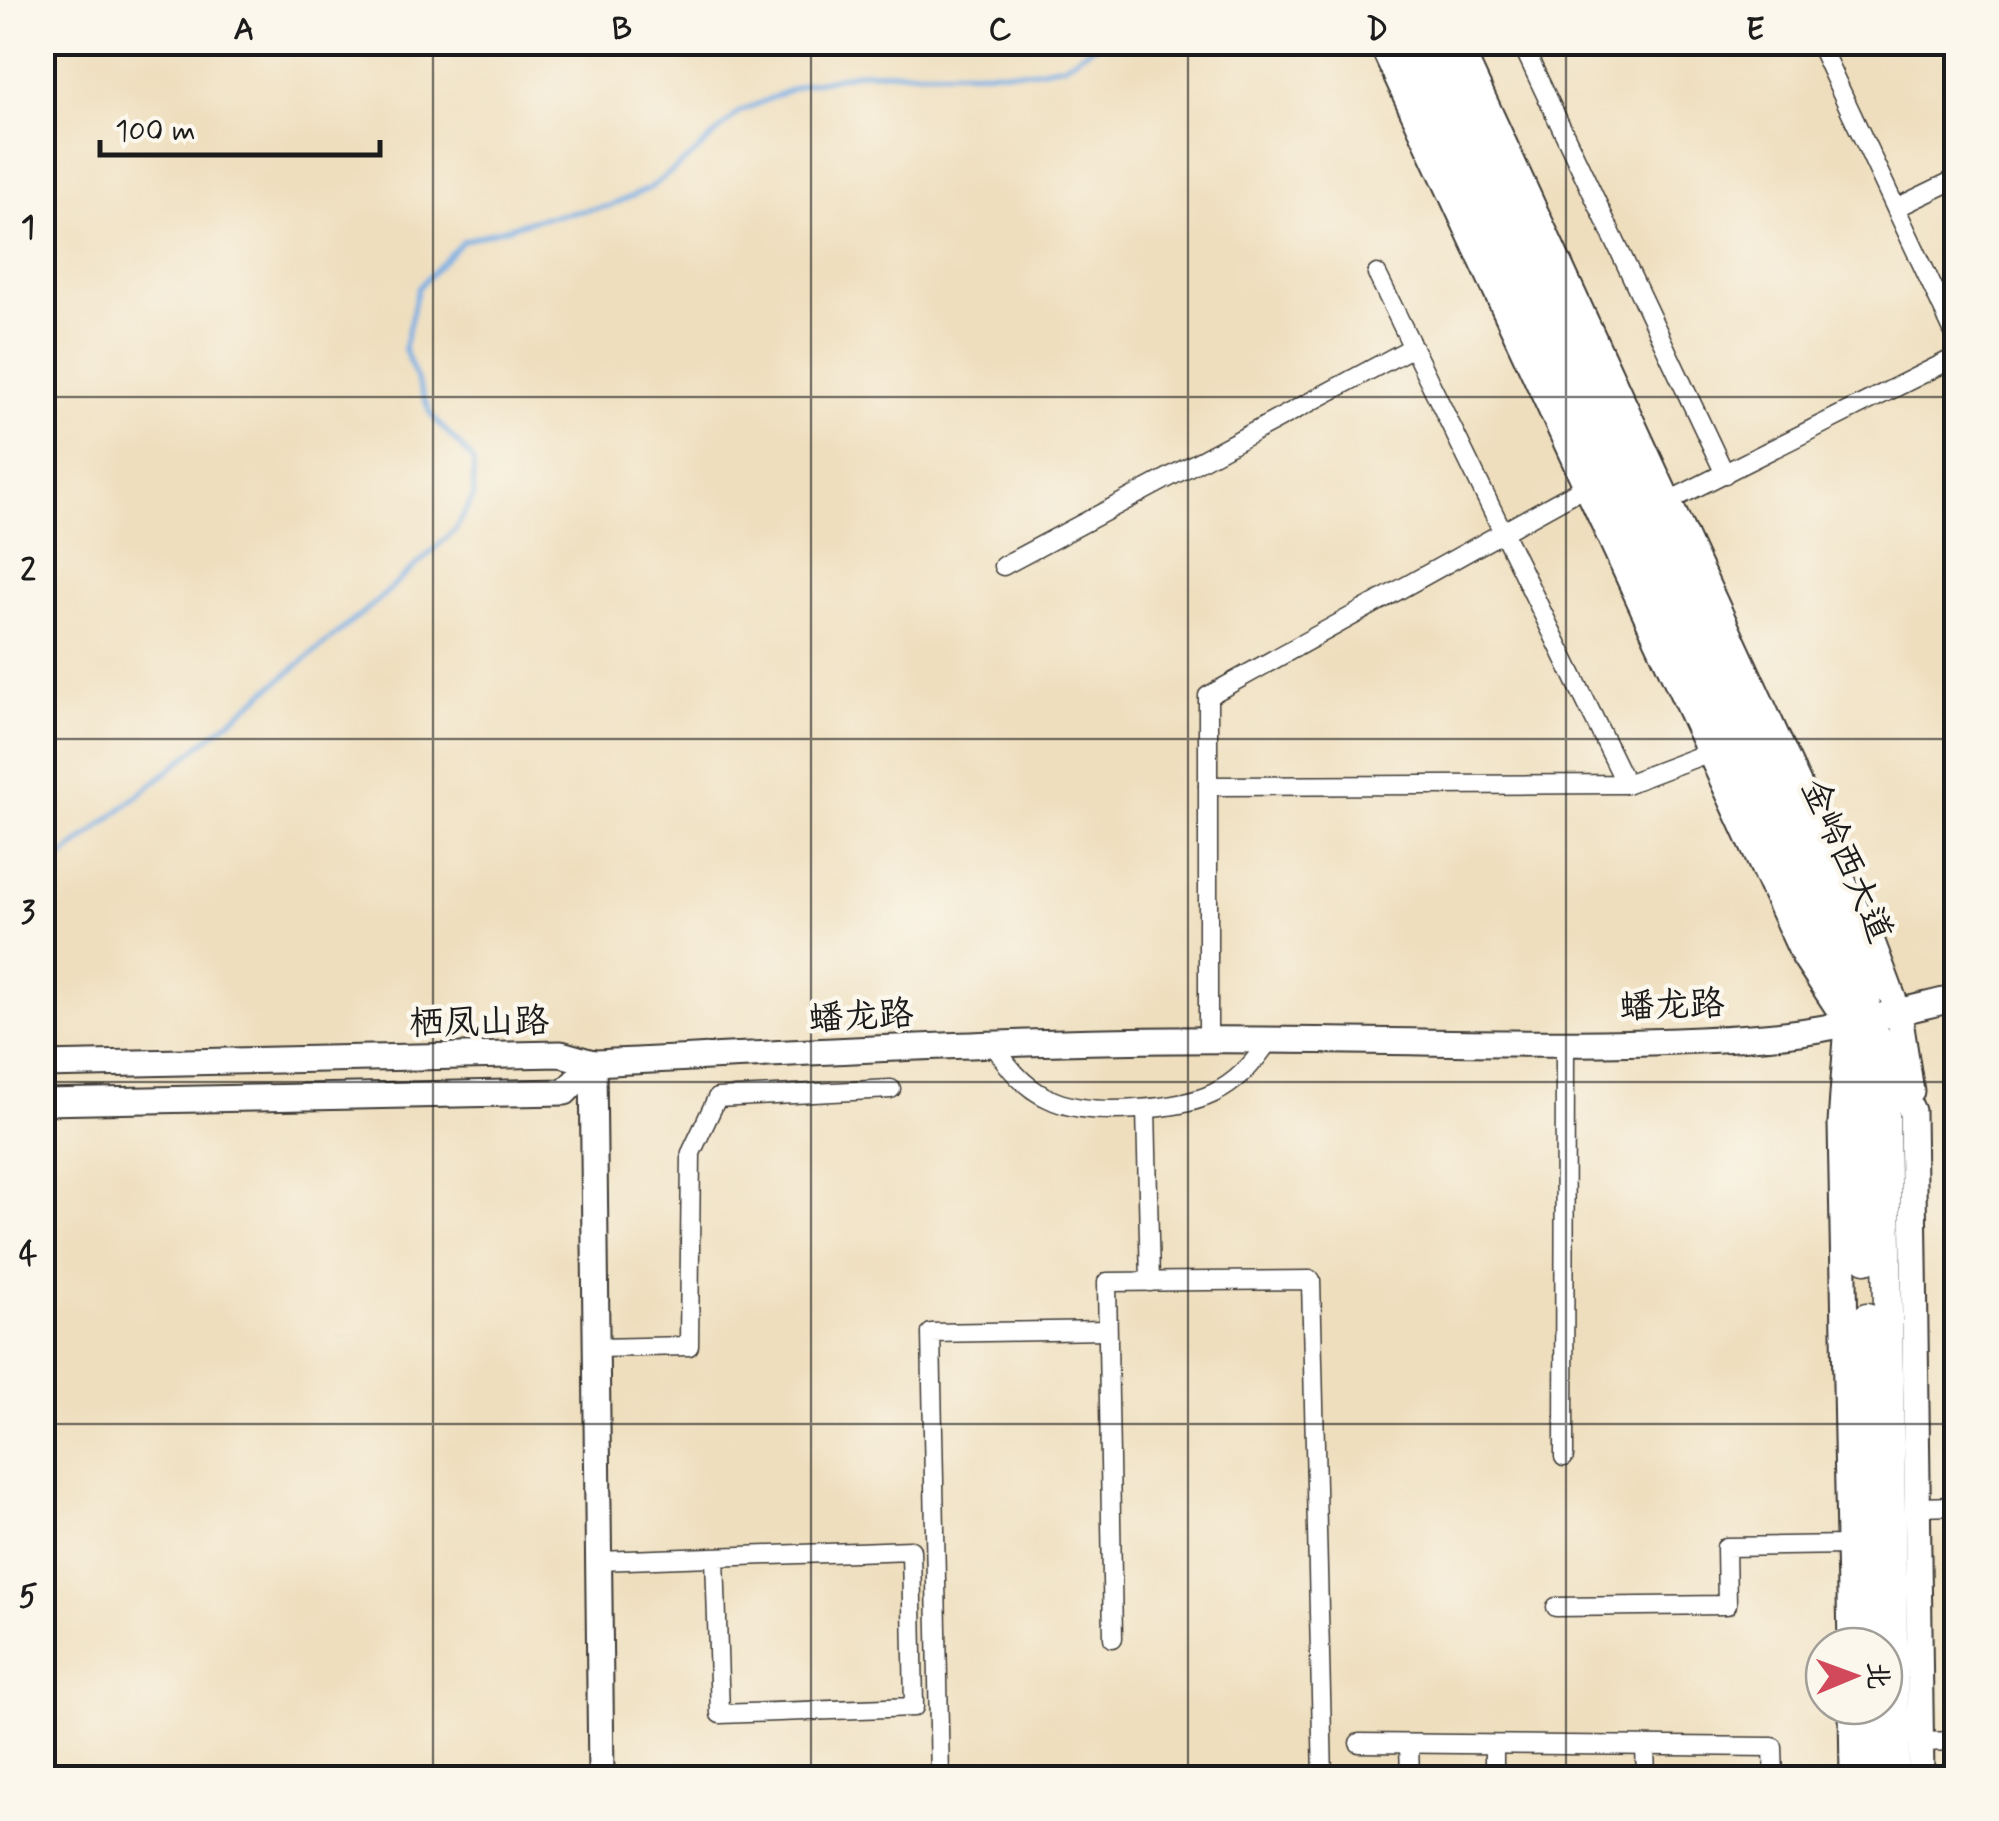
<svg xmlns="http://www.w3.org/2000/svg" width="1999" height="1821" font-family="Mynerve,'LXGW WenKai TC',sans-serif">
  <style>
    .lines { fill: none; stroke-linecap: round; stroke-linejoin: round }
    .stream { stroke: #73aae2; stroke-width: 5 }
    .street-casing { stroke: #3c3934; stroke-width: 21 }
    .secondary-casing { stroke: #3c3934; stroke-width: 29 }
    .primary-casing { stroke: #3c3934; stroke-width: 31 }
    .street { stroke: #fff; stroke-width: 18 }
    .secondary { stroke: #fff; stroke-width: 25 }
    .primary { stroke: #fff; stroke-width: 28 }
    .grid { fill: none; stroke: #1c1c1c; stroke-width: 2.5; stroke-opacity: 0.55 }
    .labels { text-anchor: middle; stroke-width: 9; stroke-linejoin: round; paint-order: stroke }
    .street-label { font-size: 35px; fill: #1c1c1c; stroke: #fbf7ec }
    .neatline { fill: none; stroke: #1c1c1c; stroke-width: 4 }
    .grid-label { font-size: 32px; text-anchor: middle; font-weight: bold; fill: #1c1c1c }
  </style>
  <rect width="100%" height="100%" fill="#fbf7ec"/>
  <filter id="ink" filterUnits="userSpaceOnUse"><feTurbulence type="fractalNoise" baseFrequency=".01" numOctaves="2"/><feDisplacementMap in="SourceGraphic" scale="20" xChannelSelector="R" yChannelSelector="G"/><feConvolveMatrix kernelMatrix="1 2 1 2 8 2 1 2 1" color-interpolation-filters="sRGB"/></filter>
  <filter id="wash" filterUnits="userSpaceOnUse"><feTurbulence type="fractalNoise" baseFrequency=".0048" numOctaves="4" result="noise"/><feDisplacementMap in="SourceGraphic" scale="40" xChannelSelector="R" yChannelSelector="G"/><feGaussianBlur stdDeviation="2.25" result="paint"/><feColorMatrix in="noise" values="0 0 0 0 0 0 0 0 0 0 0 0 0 0 0 0 0 1.4 0 .05"/><feComposite in="paint" operator="in"/></filter>
  <g filter="url(#wash)">
    <rect width="100%" height="100%" fill="#eedebd"/>
    <g class="lines">
      <path class="stream" d="M42 860 47 862 61 858 376 602 455 530 474 496 473 460 431 415 404 348 418 288 463 241 536 219 610 206 650 188 692 156 739 112 801 85 861 72 1030 71 1064 65 1100 42"/>
    </g>
  </g>
  <g filter="url(#ink)">
    <g class="lines">
      <defs>
        <g id="street">
          <path d="M1521 42 1725 474"/>
          <path d="M1818 42 1956 337"/>
          <path d="M1896 208 1956 179"/>
          <path d="M1377 274 1626 784"/>
          <path d="M1667 502 1956 357"/>
          <path d="M1003 566 1413 347"/>
          <path d="M1208 786 1626 784 1710 752"/>
          <path d="M1208 1041V696L1586 486"/>
          <path d="M994 1044C1028 1105 1074 1114 1138 1109 1199 1105 1235 1094 1269 1040"/>
          <path d="M1146 1109 1150 1282"/>
          <path d="M596 1348 689 1346 691 1153 717 1098 891 1089"/>
          <path d="M1564 1457 1565 1041"/>
          <path d="M1917 1507 1956 1506"/>
          <path d="M599 1561 911 1550 914 1707 720 1714 715 1557"/>
          <path d="M1556 1607 1727 1605 1726 1547 1849 1545"/>
          <path d="M1113 1638 1107 1282 1311 1280 1323 1778"/>
          <path d="M1920 1742 1956 1741"/>
          <path d="M1359 1743 1773 1747 1774 1778"/>
          <path d="M1409 1744 1410 1778"/>
          <path d="M1494 1745V1778"/>
          <path d="M1645 1746 1646 1778"/>
          <path d="M940 1778 931 1333 1107 1330"/>
        </g>
        <g id="secondary">
          <path d="M1381 42 1804 956 1848 1023 1841 1124 1851 1646"/>
          <path d="M1457 42 1864 927 1868 998"/>
          <path d="M1872 942 1899 1014 1911 1091"/>
          <path d="M1878 1036 1912 1111 1921 1778"/>
          <path d="M593 1063 601 1778"/>
          <path d="M42 1065 561 1054 593 1063C817 1052 1041 1038 1265 1040 1431 1041 1599 1049 1764 1036 1829 1031 1893 1013 1956 998"/>
          <path d="M42 1102 565 1092 593 1063"/>
          <path d="M1852 1706 1853 1778"/>
        </g>
        <g id="primary">
          <path d="M1407 42 1839 990 1860 1072 1866 1259"/>
          <path d="M1434 42 1835 919C1860 983 1878 1046 1885 1115L1895 1778"/>
          <path d="M1867 1317 1873 1646"/>
          <path d="M1874 1706 1875 1778"/>
        </g>
      </defs>
      <use href="#street" class="street-casing"/>
      <use href="#secondary" class="secondary-casing"/>
      <use href="#primary" class="primary-casing"/>
      <use href="#street" class="street"/>
      <use href="#secondary" class="secondary"/>
      <use href="#primary" class="primary"/>
    </g>
  </g>
  <path class="grid" d="M433 42V1778M811 42V1778M1188 42V1778M1566 42V1778M42 397H1956M42 739H1956M42 1082H1956M42 1424H1956"/>
  <g class="labels">
    <g class="street-label">
      <text transform="translate(1848 860) rotate(66)" y="12">金岭西大道</text>
      <text transform="translate(1672 1004) rotate(-2)" y="12">蟠龙路</text>
      <text transform="translate(861 1015) rotate(-3)" y="12">蟠龙路</text>
      <text transform="translate(479 1021) rotate(-1)" y="12">栖凤山路</text>
    </g>
  </g>
  <rect width="1999" height="1821" fill="none" stroke="#fbf7ec" stroke-width="110"/>
  <g transform="translate(1854 1676) rotate(89)"><circle r="48" fill="#fbf7ec" stroke="#a29f99" stroke-width="2.5"/>
  <path d="M0-8L18 38L0 25L-18 38Z" fill="#d1495b"/>
  <text y="-15" font-size="28" font-weight="bold" text-anchor="middle" fill="#1c1c1c">北</text>
  </g>
  <path d="M100 140v15h280v-15" fill="none" stroke="#1c1c1c" stroke-width="5"/>
  <text x="115" y="140" font-size="30" fill="#1c1c1c" stroke="#fbf7ec" stroke-width="8" paint-order="stroke">100 m</text>
  <rect x="55" y="55" width="1889" height="1711" class="neatline"/>
  <g class="grid-label">
    <text x="244" y="39">A</text>
    <text x="622" y="39">B</text>
    <text x="1000" y="39">C</text>
    <text x="1377" y="39">D</text>
    <text x="1755" y="39">E</text>
    <text x="28" y="237">1</text>
    <text x="28" y="580">2</text>
    <text x="28" y="922">3</text>
    <text x="28" y="1264">4</text>
    <text x="28" y="1606">5</text>
  </g>
</svg>
